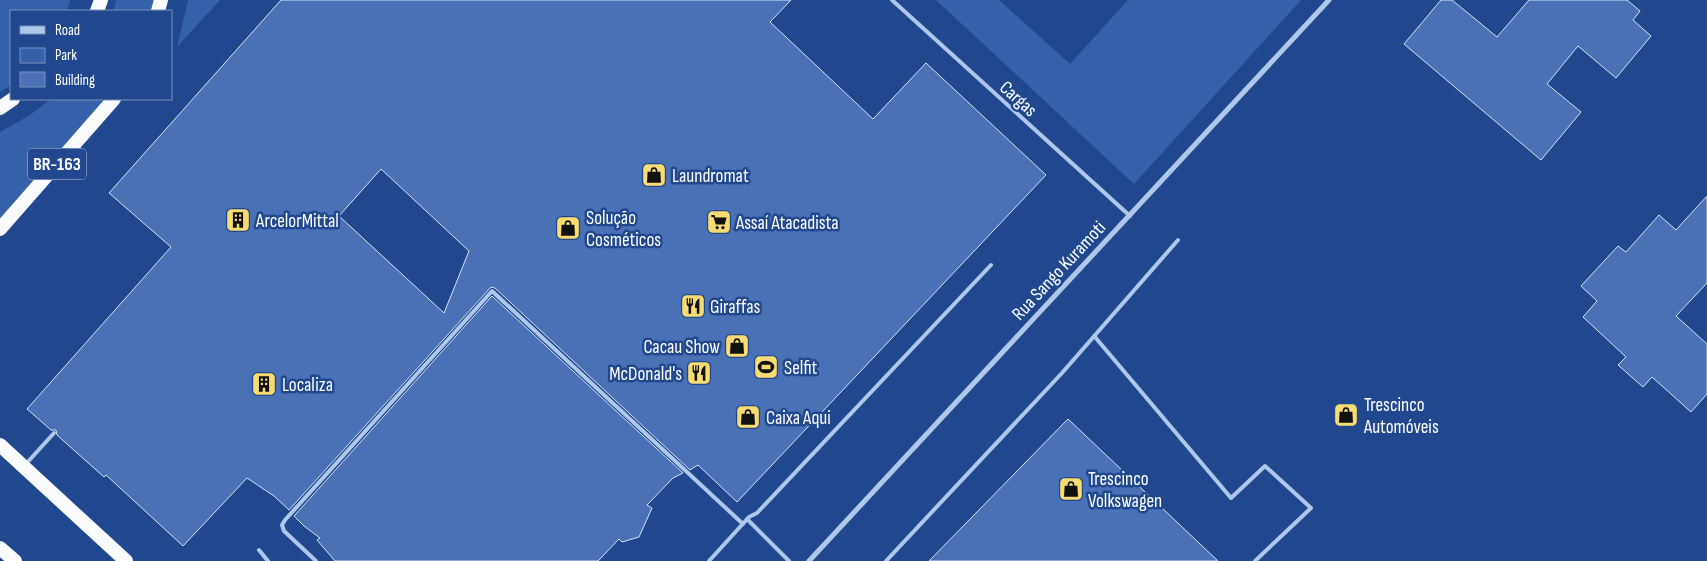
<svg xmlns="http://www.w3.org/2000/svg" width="1707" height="561" font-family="'Sofia Sans Condensed',sans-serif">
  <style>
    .green { fill: #3561ab }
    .building { fill: #4a71b5; stroke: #d6e3f9; fill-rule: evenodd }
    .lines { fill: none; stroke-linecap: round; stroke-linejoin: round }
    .service { stroke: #b0c7ec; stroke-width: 4 }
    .minor { stroke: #b0c7ec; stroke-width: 5 }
    .trunk { stroke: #fafcff; stroke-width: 14 }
    .labels { text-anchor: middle; stroke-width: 5; stroke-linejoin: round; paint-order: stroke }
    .shield { fill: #21488e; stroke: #bcc8dd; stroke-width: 1 }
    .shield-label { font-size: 18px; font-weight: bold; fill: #fff }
    .street-label { font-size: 19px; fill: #fff; stroke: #21488e }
    .poi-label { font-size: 19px; fill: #fff; stroke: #21488e; text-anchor: start }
  </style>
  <rect width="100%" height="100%" fill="#21488e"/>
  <g class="green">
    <path d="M0 0H70L67 11H11V85L0 92Z"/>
    <path d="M116 0H158L156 11H114Z"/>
    <path d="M188 0H220L177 47Z"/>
    <path d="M936 0H999L1070 64 1128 0H1301L1134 184Z"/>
    <path d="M51 99H108L0 219V132L30 115Z"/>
  </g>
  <g class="building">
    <path d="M281 0H791L770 22 873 119 926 63 1046 175 737 502 698 465 690 470 495 288 491 287 289 510 274 496 247 478 183 546 106 475 104 477 57 435 56 430H51L27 409 171 247 109 193ZM381 169 469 251 444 313 339 216Z"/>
    <path d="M1441 0H1452L1497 37 1529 0H1627L1640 11 1633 20 1651 36 1616 78 1578 46 1547 84 1581 112 1541 160 1404 44Z"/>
    <path d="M1707 196V283L1676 316 1707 344V394L1691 412 1652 377 1643 387 1618 365 1626 357 1583 317 1597 301 1581 286 1618 246 1626 252 1659 215 1676 230Z"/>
    <path d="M492 296 683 473 673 478 647 505 652 508 639 537 622 542 619 539 598 561H335L317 540 320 538 304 526 294 516Z"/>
    <path d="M1068 419 1218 561H929Z"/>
  </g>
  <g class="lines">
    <g class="service">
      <path d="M892 0 1130 216"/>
      <path d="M1095 337 1231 498 1265 466 1311 508 1255 561"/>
      <path d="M25 465 54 433"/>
      <path d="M747 519 789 561"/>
      <path d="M259 550 268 561"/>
      <path d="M316 561 284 531 282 525 285 520 492 291 743 524"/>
      <path d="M709 561 749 517 757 513 991 265"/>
      <path d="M886 561 1062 373 1178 240"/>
    </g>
    <path class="minor" d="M809 561 1329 0"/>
    <g class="trunk">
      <path d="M97 11 101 0"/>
      <path d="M158 11 161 0"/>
      <path d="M0 108 13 99"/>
      <path d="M0 229 114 99"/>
      <path d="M0 445 126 561"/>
      <path d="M0 548 15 561"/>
    </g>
  </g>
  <defs>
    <symbol id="shop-square" viewBox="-11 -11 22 22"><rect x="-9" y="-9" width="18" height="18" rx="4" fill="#f8dc72" stroke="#21488e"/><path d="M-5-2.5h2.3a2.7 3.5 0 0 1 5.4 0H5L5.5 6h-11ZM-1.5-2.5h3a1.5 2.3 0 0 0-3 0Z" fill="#111"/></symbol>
    <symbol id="building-square" viewBox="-11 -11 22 22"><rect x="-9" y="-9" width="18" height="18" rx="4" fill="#f8dc72" stroke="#21488e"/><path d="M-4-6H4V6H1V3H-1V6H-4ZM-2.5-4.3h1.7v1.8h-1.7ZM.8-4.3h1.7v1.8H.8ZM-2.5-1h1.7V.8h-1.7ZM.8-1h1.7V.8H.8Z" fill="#111"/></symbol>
    <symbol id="supermarket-square" viewBox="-11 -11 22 22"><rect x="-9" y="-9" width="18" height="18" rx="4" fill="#f8dc72" stroke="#21488e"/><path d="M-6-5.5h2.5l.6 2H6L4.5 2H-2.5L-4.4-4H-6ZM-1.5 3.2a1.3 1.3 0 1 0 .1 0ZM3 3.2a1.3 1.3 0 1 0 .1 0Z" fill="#111"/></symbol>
    <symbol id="restaurant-square" viewBox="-11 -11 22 22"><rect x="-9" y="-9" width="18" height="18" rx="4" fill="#f8dc72" stroke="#21488e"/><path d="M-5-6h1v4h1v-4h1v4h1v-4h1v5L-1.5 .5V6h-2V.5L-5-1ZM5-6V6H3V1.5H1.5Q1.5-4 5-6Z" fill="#111"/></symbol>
    <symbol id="stadium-square" viewBox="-11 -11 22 22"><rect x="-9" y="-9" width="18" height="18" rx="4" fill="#f8dc72" stroke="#21488e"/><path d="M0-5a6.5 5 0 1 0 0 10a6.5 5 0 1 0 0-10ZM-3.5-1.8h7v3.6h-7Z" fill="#111"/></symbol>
  </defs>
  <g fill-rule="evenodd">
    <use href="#shop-square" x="640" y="161" width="28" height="28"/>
    <use href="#building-square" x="224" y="206" width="28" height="28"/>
    <use href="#supermarket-square" x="705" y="208" width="28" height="28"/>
    <use href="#shop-square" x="554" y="214" width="28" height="28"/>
    <use href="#restaurant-square" x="679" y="292" width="28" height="28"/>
    <use href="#shop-square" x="723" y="332" width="28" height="28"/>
    <use href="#stadium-square" x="752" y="353" width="28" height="28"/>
    <use href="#restaurant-square" x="685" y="359" width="28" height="28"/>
    <use href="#building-square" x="250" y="370" width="28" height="28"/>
    <use href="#shop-square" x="1332" y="401" width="28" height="28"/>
    <use href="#shop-square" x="734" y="403" width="28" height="28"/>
    <use href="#shop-square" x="1057" y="475" width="28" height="28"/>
  </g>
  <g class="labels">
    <rect class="shield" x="28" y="148.5" width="58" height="31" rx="4"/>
    <g class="shield-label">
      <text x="57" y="170">BR-163</text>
    </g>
    <g class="street-label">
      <text transform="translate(1019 98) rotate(42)" y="7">Cargas</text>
      <text transform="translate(1058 270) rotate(-47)" y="7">Rua Sango Kuramoti</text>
    </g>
    <g class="poi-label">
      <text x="672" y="182">Laundromat</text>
      <text x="586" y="224">Solução<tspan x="586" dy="22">Cosméticos</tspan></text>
      <text x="256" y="227">ArcelorMittal</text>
      <text x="736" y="229">Assaí Atacadista</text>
      <text x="710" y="313">Giraffas</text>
      <text x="720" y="353" text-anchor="end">Cacau Show</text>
      <text x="784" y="374">Selfit</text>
      <text x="682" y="380" text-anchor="end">McDonald's</text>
      <text x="282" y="391">Localiza</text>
      <text x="1364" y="411">Trescinco<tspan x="1364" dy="22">Automóveis</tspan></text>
      <text x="766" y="424">Caixa Aqui</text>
      <text x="1088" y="485">Trescinco<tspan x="1088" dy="22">Volkswagen</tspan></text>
    </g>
  </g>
  <rect x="10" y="10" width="162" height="90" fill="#21488e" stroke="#7a91bb"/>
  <rect x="20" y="26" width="25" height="8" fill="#b0c7ec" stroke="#7a91bb"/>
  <text x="55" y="35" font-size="15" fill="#ffffff">Road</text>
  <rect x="20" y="48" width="25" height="15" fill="#3561ab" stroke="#7a91bb"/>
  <text x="55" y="60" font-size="15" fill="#ffffff">Park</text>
  <rect x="20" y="72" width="25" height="15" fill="#4a71b5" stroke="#7a91bb"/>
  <text x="55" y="85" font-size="15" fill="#ffffff">Building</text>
</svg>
